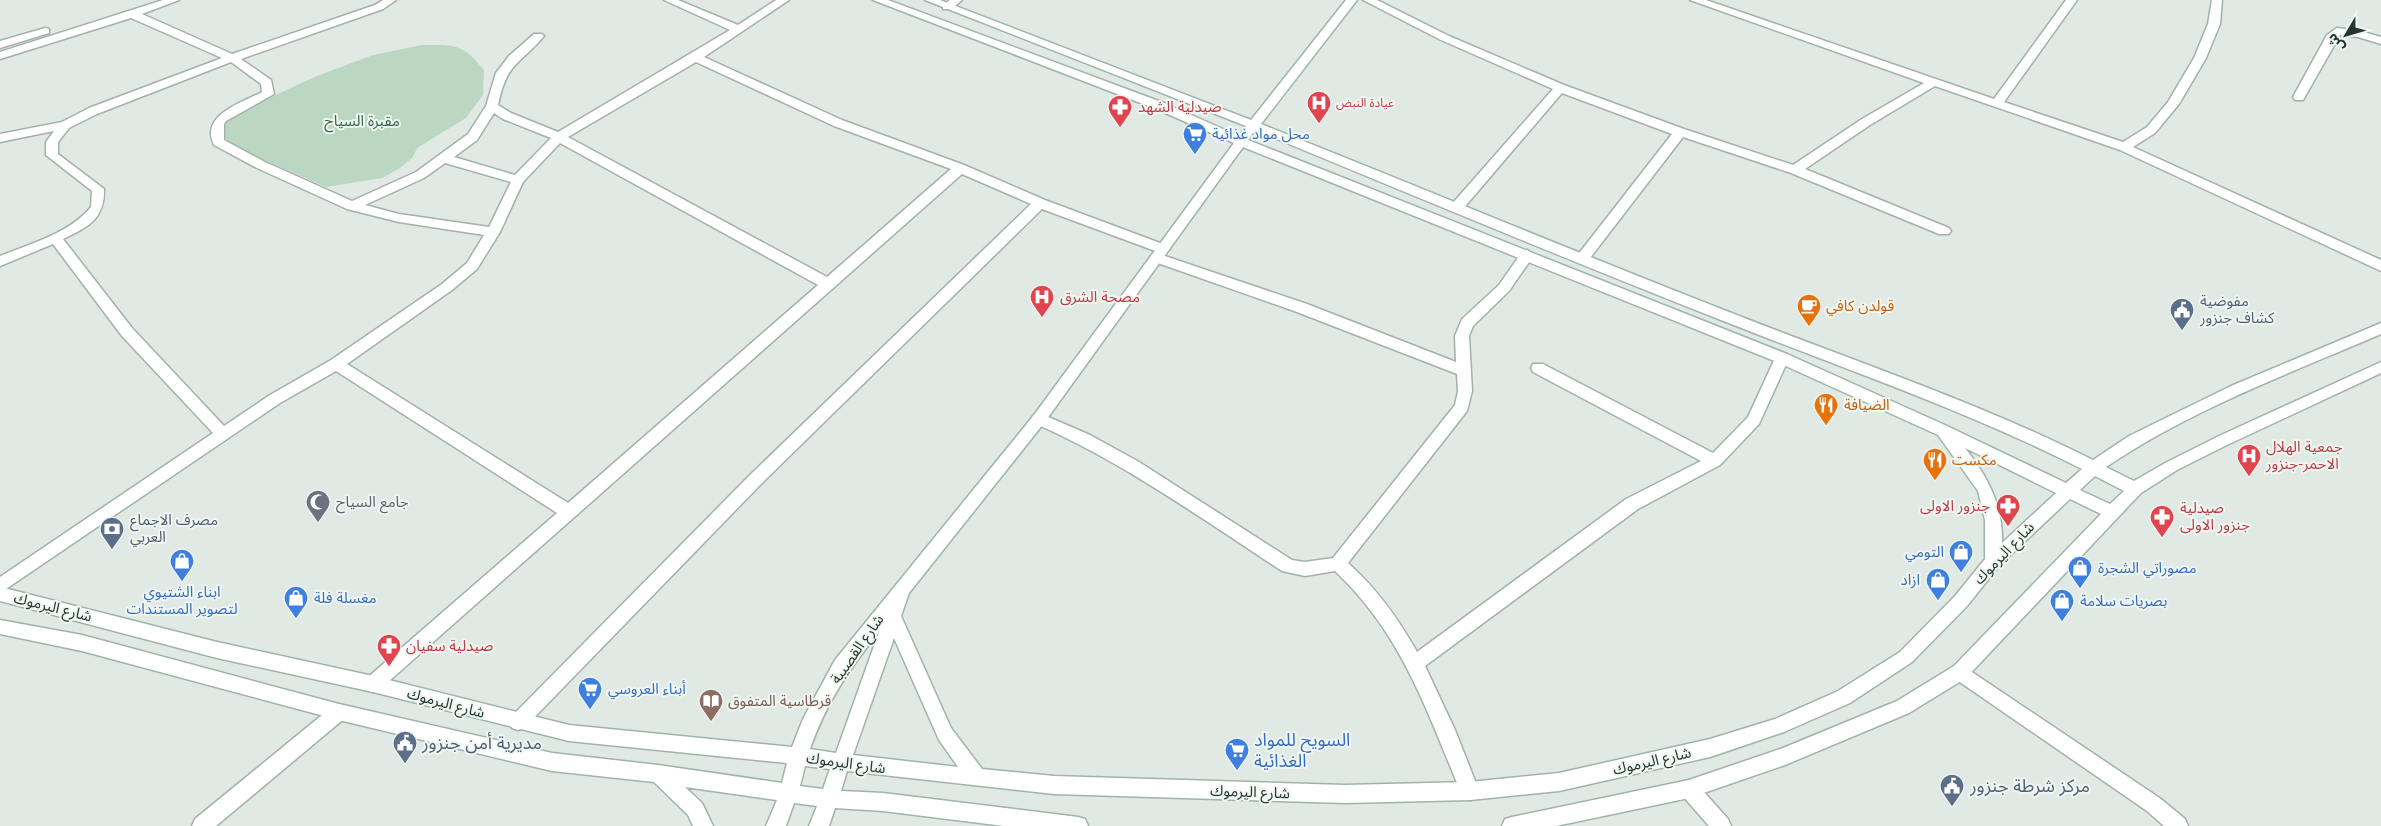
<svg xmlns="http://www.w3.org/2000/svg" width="2381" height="826" font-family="'Noto Sans','Noto Sans Arabic',sans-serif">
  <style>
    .green { fill: #bbd7c1 }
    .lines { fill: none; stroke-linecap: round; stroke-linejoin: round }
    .street-casing { stroke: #a4b0aa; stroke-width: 3 }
    .secondary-casing { stroke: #a0b3ab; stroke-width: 3 }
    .street { fill: #fff; fill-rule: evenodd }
    .secondary { fill: #fff; fill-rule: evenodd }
    .labels { text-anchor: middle; stroke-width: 4; stroke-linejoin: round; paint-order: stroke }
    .far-health-label { font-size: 12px; fill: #be3a42; stroke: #f0f6f2; text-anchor: start }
    .health-label { font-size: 15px; fill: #be3a42; stroke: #f0f6f2; text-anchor: start }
    .park-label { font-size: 15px; fill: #326844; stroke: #f0f6f2 }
    .shop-label { font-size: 15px; fill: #366cbe; stroke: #f0f6f2; text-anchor: start }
    .service-label { font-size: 15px; fill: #4e5e75; stroke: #f0f6f2; text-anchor: start }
    .food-label { font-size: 15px; fill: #c56008; stroke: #f0f6f2; text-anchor: start }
    .worship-label { font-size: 15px; fill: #5b616d; stroke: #f0f6f2; text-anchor: start }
    .street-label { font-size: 15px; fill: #233730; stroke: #f0f6f2 }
    .education-label { font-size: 15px; fill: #785e54; stroke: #f0f6f2; text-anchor: start }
    .near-shop-label { font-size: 18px; fill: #366cbe; stroke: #f0f6f2; text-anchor: start }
    .near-service-label { font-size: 18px; fill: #4e5e75; stroke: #f0f6f2; text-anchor: start }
  </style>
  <rect width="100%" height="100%" fill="#e0e9e4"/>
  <path class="green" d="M422 45C455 45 462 43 484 70L483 95 466 118 417 148 413 157 400 168 382 178 326 187 229 145 218 121 317 76 373 55Z"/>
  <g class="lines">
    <defs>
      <g id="street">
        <path d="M163 0H179L142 14 232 54 375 5 383 0H396L383 9 241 59 271 80 274 94 226 121 224 124V140L265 162 352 201 416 172 468 134 486 106 496 73 509 56 534 34H542L544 36C520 65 507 61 498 105L511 113 558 132 730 30 664 0H678L738 25 776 0H789L704 57 842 120 964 165 1045 200 1168 246 1170 249 1163 254 1158 252 1042 209 762 483 524 728 518 730 512 728 509 722 512 716 750 475 1031 204 962 174 379 690 373 692 367 690 364 684 367 678 557 513 336 371 280 403 0 593V577L213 433 122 336 53 244 0 266V256C30 244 70 233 91 207L92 191 46 155V142L54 131 0 142V134L62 122 89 108 222 58 131 18 0 59V52ZM231 62 261 84 262 92C243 102 199 115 214 145L257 168 347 209 399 222 484 235 467 263 442 284 331 360 270 395 224 426 132 328 63 239C88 227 105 219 104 189L58 154V142L69 128 97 114ZM696 62 834 126 951 169 827 277 568 137ZM494 113 503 119 551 138 515 175 454 157 477 140ZM560 143 818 285 568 503 347 364 452 290 477 269 500 232 523 182ZM445 163 511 182 489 227 399 214 365 205 424 178Z"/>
        <path d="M950 0H962L951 9H943V5Z"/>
        <path d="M1363 0H1377L1449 36 1564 85 1684 129 1793 165 1862 119 1924 83 1690 0H1706L1994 99 2066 0H2077L2004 102 2123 142 2147 127 2168 102 2194 58 2208 24 2212 0H2222L2220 24 2206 58 2179 104 2155 133 2133 147 2381 260V271L2120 150 1935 86 1870 125 1805 169 1949 228 1951 231 1949 234H1939L1791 173 1683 137 1587 262H1577L1575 259 1577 256 1672 134 1562 93 1462 210H1452L1450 207 1452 204 1553 89 1441 40Z"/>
        <path d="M45 28 49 29V33L0 48V41Z"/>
        <path d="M2337 28 2360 31 2381 37V44L2358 37 2340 35 2303 100H2295L2293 97 2327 35Z"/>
        <path d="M1527 250 1534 255 1532 258 1509 291 1473 326 1469 336 1472 391 1467 411 1348 563C1377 589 1398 618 1417 652L1626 499 1701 461 1533 372 1531 368 1533 364H1543L1713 453 1748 417 1777 354H1787L1789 358 1759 424 1720 465 1638 509 1425 666 1455 730 1479 791 1477 797 1470 800 1463 797C1427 713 1404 636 1335 571L1305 576 1282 571C1201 518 1123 462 1034 423L1031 419 1034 415 1039 413 1090 435 1139 462 1292 560 1305 562 1333 558 1455 405 1458 391 1457 374 1297 312 1152 261 1150 258 1152 255H1162L1307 304 1456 362 1455 336 1462 319 1499 285 1522 252Z"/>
        <path d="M1960 664 2161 799 2185 819 2188 826H2164L2147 811 1954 678 1951 672 1954 666Z"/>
        <path d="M339 704 345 706 348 712 345 718 216 826H192L195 819 333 706Z"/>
        <path d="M1689 780 1696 783 1728 819 1731 826H1709L1682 795 1680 789 1682 783Z"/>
      </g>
      <path id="secondary" d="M873 0H888L1164 103 1239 136 1246 126 925 0H940L1251 120 1346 0H1357L1261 124C1417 186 1573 251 1729 312 1851 360 1976 401 2093 460L2129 436 2231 386 2381 323V334C2288 374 2190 410 2106 467L2134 481 2167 462 2219 436 2381 362V373L2229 444 2177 470 2141 493 1966 678 1909 713 1785 765 1689 798 1556 826H1502L1505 819 1512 817 1689 780 1783 748 1897 701 1954 666 2101 514 2070 499 1999 566 1967 606 1912 662 1850 703 1784 732 1710 757 1559 791 1470 800 1345 803 1054 794 847 771 841 791 883 793 1078 817 1085 819 1088 826H1004L883 811 835 808 829 826H809L817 806 794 803 786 826H766L777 800 685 787 702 803 713 826H693L688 815 654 782 552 771 339 720 82 651 0 634V620L82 635 339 704 552 753 658 765 782 783 787 763 569 741 373 692 217 658 0 601V587L217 642 373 676 569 725 792 747 803 719 835 660 1034 415 1234 143 1156 109ZM1255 130C1411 194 1565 259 1721 320 1842 368 1966 410 2082 469L2066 483 1947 426 1787 354 1248 140ZM1243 147 1777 362 1938 435 1978 491 1985 520V559L1955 596 1900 652 1838 691 1775 719 1710 739 1559 773 1470 782 1345 785 1054 776 982 769 951 728 901 616 909 593 1044 423ZM1965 448 2056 493 2002 543C2003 505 1988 477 1965 448ZM2095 476 2124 491 2110 504 2080 490ZM879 632 836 753 810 749C826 703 849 669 879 632ZM894 638 939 740 958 767 853 755ZM805 766 830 769 823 789 800 786Z"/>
    </defs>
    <use href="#street" class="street-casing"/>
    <use href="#secondary" class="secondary-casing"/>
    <use href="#street" class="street"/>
    <use href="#secondary" class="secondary"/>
  </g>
  <defs>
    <symbol id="hospital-pin" viewBox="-11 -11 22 30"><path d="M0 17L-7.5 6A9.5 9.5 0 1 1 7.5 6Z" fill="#e0444e" stroke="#f0f6f2"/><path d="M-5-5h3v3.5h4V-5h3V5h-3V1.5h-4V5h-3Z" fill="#fff"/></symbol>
    <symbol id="pharmacy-pin" viewBox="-11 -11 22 30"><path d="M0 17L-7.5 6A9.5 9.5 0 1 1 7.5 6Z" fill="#e0444e" stroke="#f0f6f2"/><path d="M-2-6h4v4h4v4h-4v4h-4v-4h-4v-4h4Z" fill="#fff"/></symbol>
    <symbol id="supermarket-pin" viewBox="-11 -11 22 30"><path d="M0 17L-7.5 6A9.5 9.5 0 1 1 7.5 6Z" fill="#3f7fe0" stroke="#f0f6f2"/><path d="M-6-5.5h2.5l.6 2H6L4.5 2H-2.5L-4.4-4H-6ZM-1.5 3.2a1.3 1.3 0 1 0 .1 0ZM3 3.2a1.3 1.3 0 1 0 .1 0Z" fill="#fff"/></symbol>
    <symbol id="cafe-pin" viewBox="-11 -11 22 30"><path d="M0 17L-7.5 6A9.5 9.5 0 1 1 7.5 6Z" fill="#e8710a" stroke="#f0f6f2"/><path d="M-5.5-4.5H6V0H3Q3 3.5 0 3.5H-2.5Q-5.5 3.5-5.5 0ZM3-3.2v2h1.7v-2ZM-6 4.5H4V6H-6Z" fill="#fff"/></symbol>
    <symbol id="civic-pin" viewBox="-11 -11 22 30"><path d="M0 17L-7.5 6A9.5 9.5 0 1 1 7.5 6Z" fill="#5c6f8a" stroke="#f0f6f2"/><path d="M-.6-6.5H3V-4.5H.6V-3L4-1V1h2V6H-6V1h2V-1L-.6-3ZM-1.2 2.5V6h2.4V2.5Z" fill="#fff"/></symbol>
    <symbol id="restaurant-pin" viewBox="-11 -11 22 30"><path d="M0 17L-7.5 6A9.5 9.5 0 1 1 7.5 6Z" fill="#e8710a" stroke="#f0f6f2"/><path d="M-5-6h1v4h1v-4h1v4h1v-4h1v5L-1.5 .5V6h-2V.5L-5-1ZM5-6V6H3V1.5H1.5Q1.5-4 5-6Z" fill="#fff"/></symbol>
    <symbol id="mosque-pin" viewBox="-11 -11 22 30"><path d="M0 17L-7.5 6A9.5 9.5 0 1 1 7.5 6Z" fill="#6b7280" stroke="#f0f6f2"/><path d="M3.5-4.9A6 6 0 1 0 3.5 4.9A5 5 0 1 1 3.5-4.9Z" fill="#fff"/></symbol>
    <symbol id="bank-pin" viewBox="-11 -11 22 30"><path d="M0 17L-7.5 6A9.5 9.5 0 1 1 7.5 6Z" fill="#5c6f8a" stroke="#f0f6f2"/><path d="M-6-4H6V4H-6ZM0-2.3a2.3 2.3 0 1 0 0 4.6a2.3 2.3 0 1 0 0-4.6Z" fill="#fff"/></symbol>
    <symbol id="shop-pin" viewBox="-11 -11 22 30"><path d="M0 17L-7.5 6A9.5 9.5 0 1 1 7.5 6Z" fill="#3f7fe0" stroke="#f0f6f2"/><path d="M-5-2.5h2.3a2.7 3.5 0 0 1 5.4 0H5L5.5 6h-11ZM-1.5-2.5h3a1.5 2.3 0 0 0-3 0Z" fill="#fff"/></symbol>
    <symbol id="library-pin" viewBox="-11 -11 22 30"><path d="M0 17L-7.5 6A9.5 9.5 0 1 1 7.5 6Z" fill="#8d6e63" stroke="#f0f6f2"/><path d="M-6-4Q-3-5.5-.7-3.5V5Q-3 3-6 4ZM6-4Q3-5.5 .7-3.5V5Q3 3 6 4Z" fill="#fff"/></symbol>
  </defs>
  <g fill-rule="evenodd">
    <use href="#hospital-pin" x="1305" y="89" width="28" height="38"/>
    <use href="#pharmacy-pin" x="1106" y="93" width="28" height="38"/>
    <use href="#supermarket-pin" x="1181" y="120" width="28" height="38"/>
    <use href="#hospital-pin" x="1028" y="283" width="28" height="38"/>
    <use href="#cafe-pin" x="1795" y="292" width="28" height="38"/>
    <use href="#civic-pin" x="2168" y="296" width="28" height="38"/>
    <use href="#restaurant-pin" x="1812" y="391" width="28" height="38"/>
    <use href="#hospital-pin" x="2235" y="442" width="28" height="38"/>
    <use href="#restaurant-pin" x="1921" y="446" width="28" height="38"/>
    <use href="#mosque-pin" x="304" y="488" width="28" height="38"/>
    <use href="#pharmacy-pin" x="1994" y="492" width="28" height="38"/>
    <use href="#pharmacy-pin" x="2148" y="503" width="28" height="38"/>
    <use href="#bank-pin" x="98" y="515" width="28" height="38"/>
    <use href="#shop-pin" x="1947" y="538" width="28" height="38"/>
    <use href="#shop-pin" x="168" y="547" width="28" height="38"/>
    <use href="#shop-pin" x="2066" y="554" width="28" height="38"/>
    <use href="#shop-pin" x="1924" y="566" width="28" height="38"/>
    <use href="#shop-pin" x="282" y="584" width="28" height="38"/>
    <use href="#shop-pin" x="2048" y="587" width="28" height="38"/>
    <use href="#pharmacy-pin" x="375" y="632" width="28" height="38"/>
    <use href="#supermarket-pin" x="576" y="675" width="28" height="38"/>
    <use href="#library-pin" x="697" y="687" width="28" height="38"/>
    <use href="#civic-pin" x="391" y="729" width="28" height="38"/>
    <use href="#supermarket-pin" x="1223" y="736" width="28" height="38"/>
    <use href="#civic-pin" x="1938" y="772" width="28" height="38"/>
  </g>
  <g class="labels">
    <g class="far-health-label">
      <text x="1336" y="107">عيادة النبض</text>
    </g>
    <g class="health-label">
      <text x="1138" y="112">صيدلية الشهد</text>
      <text x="1060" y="302">مصحة الشرق</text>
      <text x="2266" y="452">جمعية الهلال<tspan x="2266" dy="17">الاحمر-جنزور</tspan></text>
      <text x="1990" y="511" text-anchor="end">جنزور الاولى</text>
      <text x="2180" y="513">صيدلية<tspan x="2180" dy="17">جنزور الاولى</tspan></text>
      <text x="406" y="651">صيدلية سفيان</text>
    </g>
    <g class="park-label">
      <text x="362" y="126">مقبرة السياح</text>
    </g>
    <g class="shop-label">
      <text x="1212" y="139">محل مواد غذائية</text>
      <text x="1944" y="557" text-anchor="end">التومي</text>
      <text x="2098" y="573">مصوراتي الشجرة</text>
      <text x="1920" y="585" text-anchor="end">ازاد</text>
      <text x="182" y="597" text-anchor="middle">ابناء الشتيوي<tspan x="182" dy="17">لتصوير المستندات</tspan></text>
      <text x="314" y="603">مغسلة فلة</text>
      <text x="2080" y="606">بصريات سلامة</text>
      <text x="608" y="694">أبناء العروسي</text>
    </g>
    <g class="service-label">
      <text x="2200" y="306">مفوضية<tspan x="2200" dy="17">كشاف جنزور</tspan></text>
      <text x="130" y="525">مصرف الاجماع<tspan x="130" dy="17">العربي</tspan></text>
    </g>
    <g class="food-label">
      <text x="1826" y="311">قولدن كافي</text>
      <text x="1844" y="410">الضيافة</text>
      <text x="1952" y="465">مكست</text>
    </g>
    <g class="worship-label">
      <text x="336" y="507">جامع السياح</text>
    </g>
    <g class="street-label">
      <text transform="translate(2004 553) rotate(-46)" y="5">شارع اليرموك</text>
      <text transform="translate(53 607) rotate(14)" y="5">شارع اليرموك</text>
      <text transform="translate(857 649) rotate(-55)" y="5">شارع القصيبة</text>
      <text transform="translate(446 703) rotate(15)" y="5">شارع اليرموك</text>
      <text transform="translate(1652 761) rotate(-13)" y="5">شارع اليرموك</text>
      <text transform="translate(846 763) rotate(8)" y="5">شارع اليرموك</text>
      <text transform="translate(1250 792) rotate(2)" y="5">شارع اليرموك</text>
    </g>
    <g class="education-label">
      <text x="728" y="706">قرطاسية المتفوق</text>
    </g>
    <g class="near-shop-label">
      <text x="1254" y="746">السويح للمواد<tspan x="1254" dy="21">الغذائية</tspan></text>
    </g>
    <g class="near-service-label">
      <text x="422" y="749">مديرية أمن جنزور</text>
      <text x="1970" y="792">مركز شرطة جنزور</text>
    </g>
  </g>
  <g transform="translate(2346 35) rotate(232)" stroke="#f0f6f2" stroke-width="4" paint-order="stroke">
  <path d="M0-4L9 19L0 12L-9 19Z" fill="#233730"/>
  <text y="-8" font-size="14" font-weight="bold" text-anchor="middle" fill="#233730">ش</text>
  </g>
</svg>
